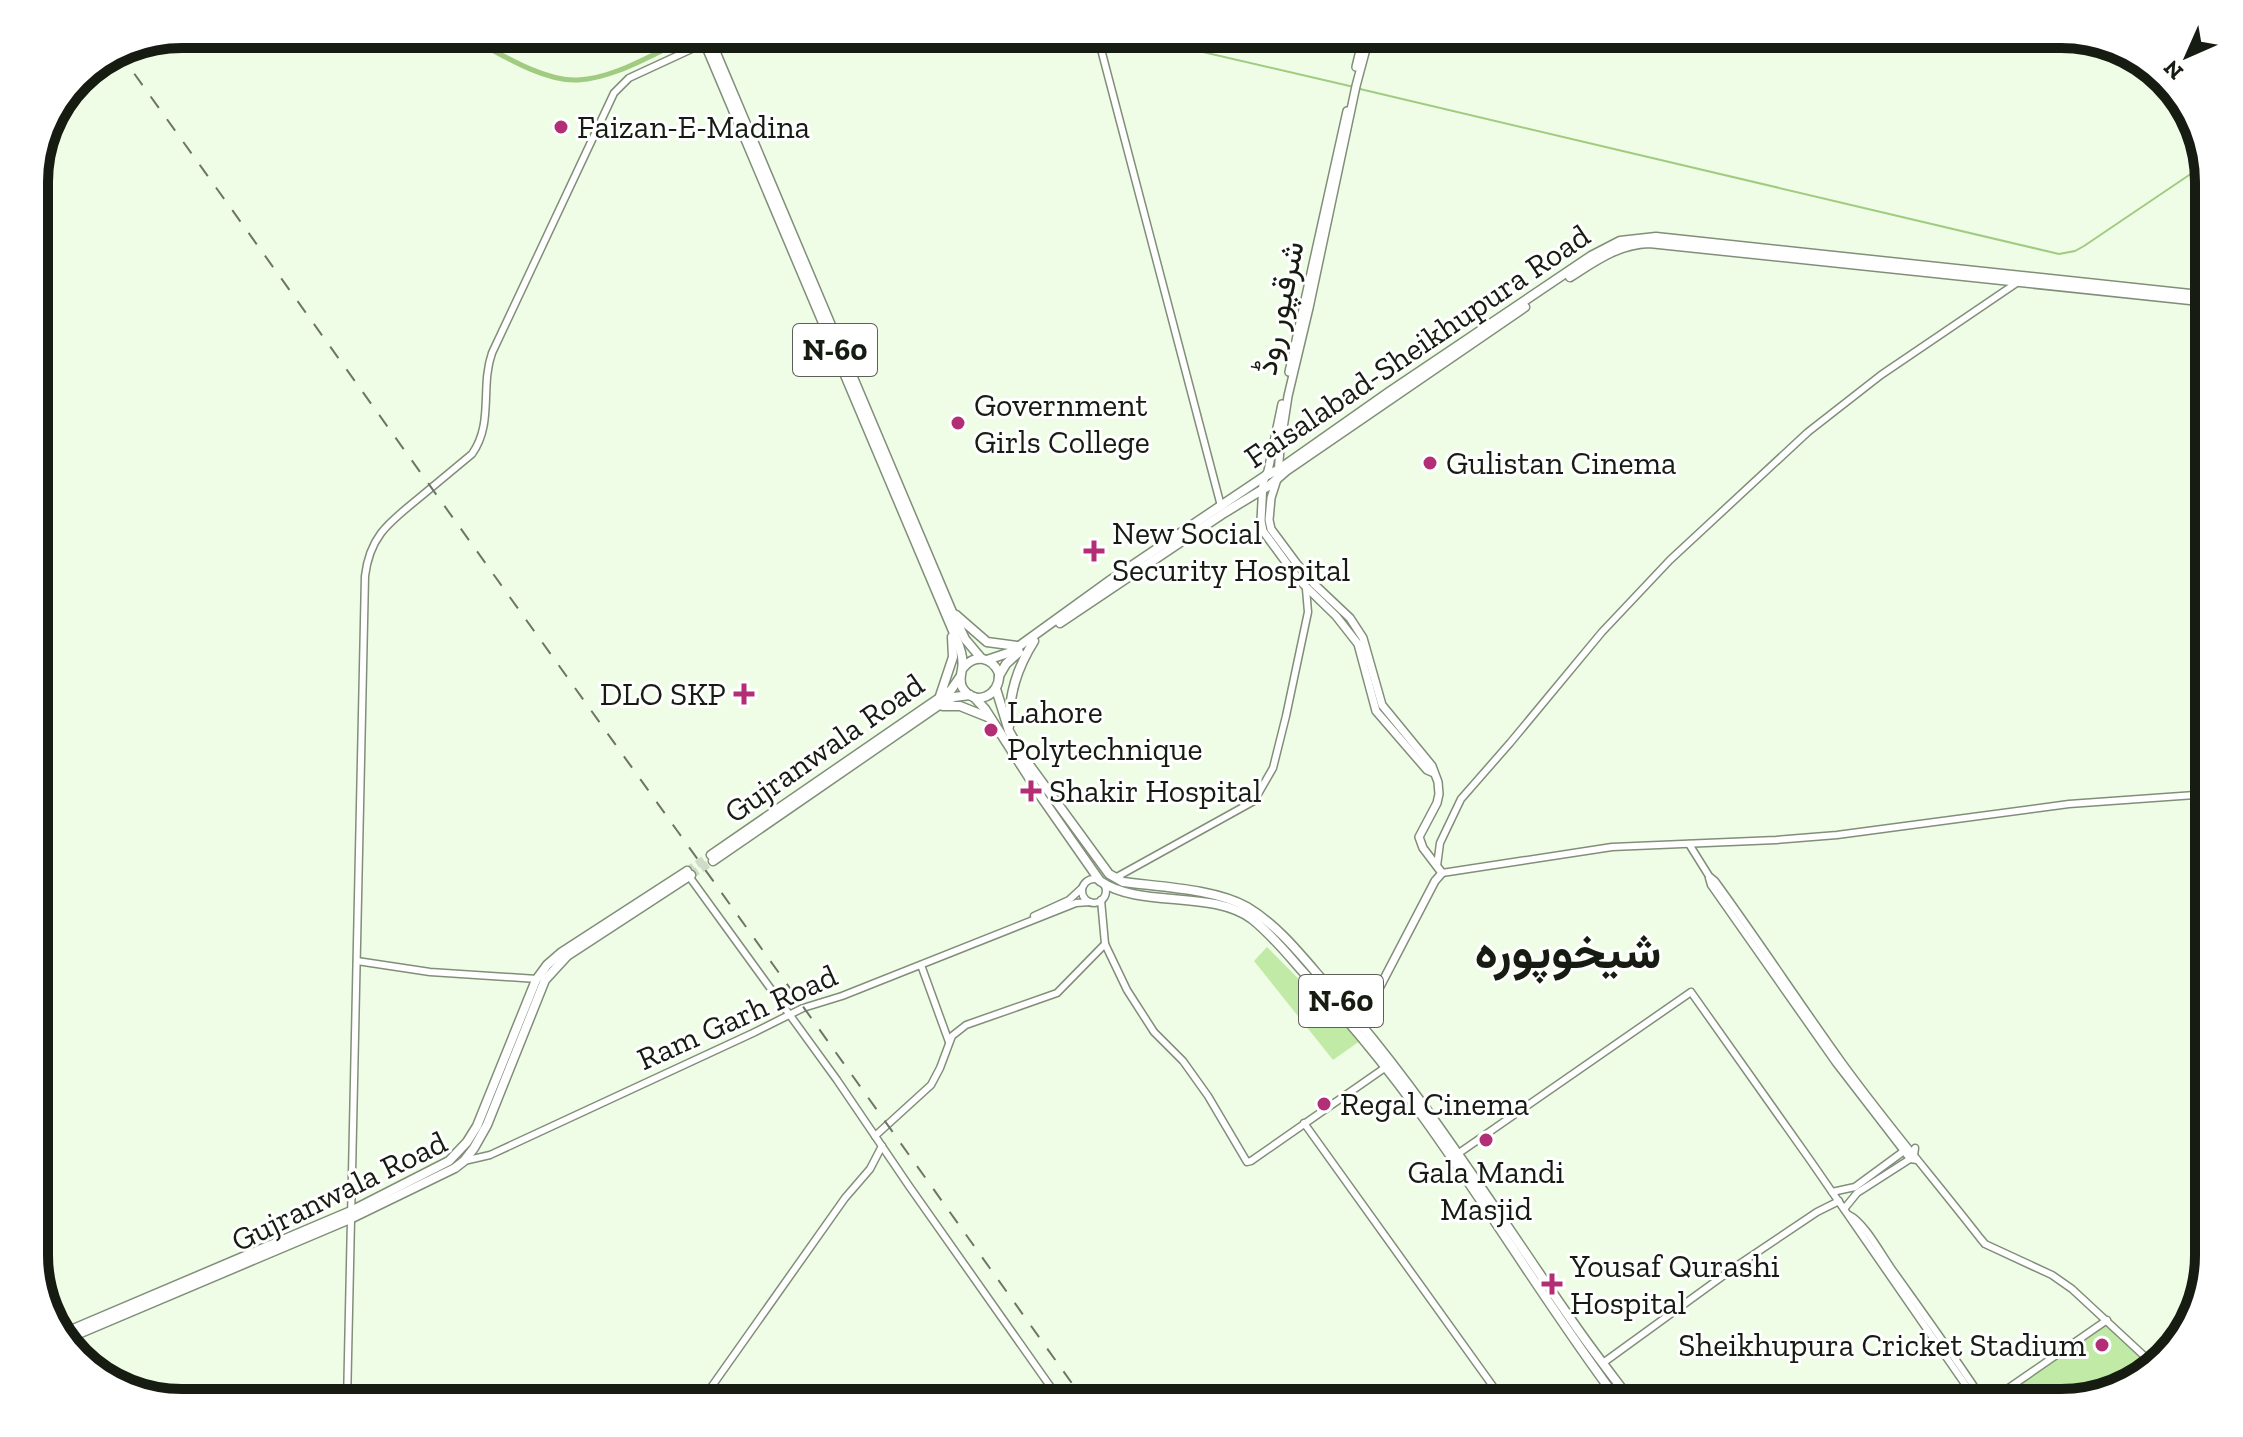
<svg xmlns="http://www.w3.org/2000/svg" width="2243" height="1437" font-family="'Zilla Slab',Vazirmatn,serif">
  <style>
    .green { fill: #c2eaa7 }
    .lines { fill: none; stroke-linecap: round; stroke-linejoin: round }
    .stream { stroke: #a0cb81; stroke-width: 2 }
    .canal { stroke: #a0cb81; stroke-width: 5 }
    .highway-tunnel { stroke: #cfdbc6; stroke-width: 8; stroke-dasharray: 8 4; stroke-linecap: butt }
    .secondary-casing { stroke: #818e79; stroke-width: 9 }
    .primary-casing { stroke: #818e79; stroke-width: 10 }
    .highway-casing { stroke: #818e79; stroke-width: 11 }
    .secondary { stroke: #fff; stroke-width: 6 }
    .primary { stroke: #fff; stroke-width: 7 }
    .highway { stroke: #fff; stroke-width: 8 }
    .rail { stroke: #6c7566; stroke-width: 2; stroke-dasharray: 14 14; stroke-linecap: butt }
    .poi-dot { fill: #b32f75; stroke: #fff; stroke-width: 3 }
    .labels { text-anchor: middle; stroke-width: 6; stroke-linejoin: round; paint-order: stroke }
    .shield { fill: #fff; stroke: #5d605a; stroke-width: 2 }
    .shield-label { font-size: 30px; font-weight: bold; fill: #171c13 }
    .poi-label { font-size: 32px; fill: #171c13; stroke: #fff; text-anchor: start }
    .street-label { font-size: 32px; fill: #171c13; stroke: #fff }
    .town-label { font-size: 48px; font-weight: bold; fill: #171c13; stroke: #fff }
    .rim { fill: none; stroke: #171c13; stroke-width: 10 }
  </style>
  <rect width="100%" height="100%" fill="#effde6"/>
  <g class="green">
    <path d="M1267 947 1360 1041 1333 1060 1254 961Z"/>
    <path d="M2107 1323 2153 1366 2135 1383 2061 1403H1991Z"/>
  </g>
  <g class="lines">
    <g class="stream">
      <path d="M1125 34 1354 87"/>
      <path d="M1360 89 2059 254 2075 251 2084 246 2204 165"/>
    </g>
    <path class="canal" d="M463 34C494 50 542 82 578 80 614 78 649 56 682 41"/>
    <g class="highway-tunnel">
      <path d="M687 871 711 855"/>
      <path d="M691 875 713 861"/>
    </g>
    <defs>
      <g id="secondary">
        <path d="M1097 34 1221 506"/>
        <path d="M1689 844 1709 876 1715 881C1758 940 1798 1001 1841 1061 1885 1122 1934 1179 1980 1238L1985 1244 2052 1275 2072 1289 2154 1365"/>
        <path d="M1437 866 1440 843 1461 799 1510 743 1602 632 1670 560 1808 432 1881 375 2018 282"/>
        <path d="M1442 873 1612 847 1776 840 1837 835 2069 804 2209 794"/>
        <path d="M1115 878 1254 801 1273 768 1286 716 1308 612 1306 589"/>
        <path d="M1709 878 1711 885 1836 1063 1910 1159 1917 1160"/>
        <path d="M691 879 837 1080 909 1186 1062 1403"/>
        <circle cx="1094" cy="891" r="12"/>
        <path d="M1101 900 1105 944 1127 990 1154 1032 1183 1061 1208 1096 1247 1162 1251 1161 1386 1067"/>
        <path d="M1034 916 1069 900 1082 888"/>
        <path d="M357 961 430 972 537 979"/>
        <path d="M921 965 949 1042"/>
        <path d="M1304 1123 1505 1403"/>
        <path d="M875 1136 931 1085 940 1068 952 1036 966 1025 1057 993 1105 944"/>
        <path d="M1459 1153 1691 992 1810 1160 1978 1403"/>
        <path d="M464 1161 490 1155 753 1033 803 1008 842 996 1076 903 1090 902"/>
        <path d="M1832 1192 1855 1187 1904 1151"/>
        <path d="M1844 1209 1857 1193 1910 1159 1914 1155 1915 1148"/>
        <path d="M1849 1215C1864 1222 1881 1254 1891 1268 1923 1313 1955 1357 1985 1403"/>
        <path d="M1603 1363 1738 1265 1817 1212 1839 1201"/>
        <path d="M347 1403 365 576C370 535 390 522 419 498 437 483 455 468 472 454 494 423 480 387 492 353L614 93 629 78 709 41"/>
        <path d="M700 1403 845 1198 870 1169 882 1146"/>
        <path d="M1987 1403 2107 1320"/>
      </g>
      <g id="primary">
        <path d="M1356 67 1364 34"/>
        <path d="M1289 372 1347 111"/>
        <path d="M1282 404 1268 471 1263 482 1261 521 1263 531 1299 580 1336 616 1358 644 1376 711 1427 770 1434 773"/>
        <path d="M1361 1023 1435 881 1442 873 1423 848 1419 837 1437 803 1439 794 1438 782 1432 766 1382 705 1363 638 1350 618 1314 584 1297 564 1271 529 1269 520 1271 498 1278 476 1280 448 1288 396 1309 308 1356 86 1370 34"/>
      </g>
      <g id="highway">
        <path d="M701 34 956 638C960 647 964 659 962 669 961 676 959 680 962 687 974 708 1001 696 999 673 991 656 974 654 963 668"/>
        <path d="M708 34 952 612 965 639 981 658"/>
        <path d="M1570 277C1595 261 1618 244 1649 243L2209 302"/>
        <path d="M956 615 987 642 1017 646"/>
        <path d="M1060 623 1224 513 1270 485 1286 471 1525 307"/>
        <path d="M987 660 1011 652 1112 579 1265 476 1278 470 1389 392 1591 256 1620 241 1656 237 2209 296"/>
        <path d="M999 676 1006 664 1019 652"/>
        <path d="M996 689 1009 731 1025 759 1109 874 1123 882C1161 887 1215 889 1247 907 1281 927 1307 963 1333 992 1422 1092 1492 1206 1568 1315 1588 1345 1611 1374 1633 1403"/>
        <path d="M940 696 953 657 952 637"/>
        <path d="M974 697 985 709 1042 798 1100 881C1141 909 1211 889 1252 919 1276 938 1294 963 1315 985 1435 1111 1516 1265 1620 1403"/>
        <path d="M943 706H960L990 718"/>
        <path d="M1009 726C1009 694 1017 668 1034 641"/>
        <path d="M711 855 929 705 951 690 960 677"/>
        <path d="M713 861 945 701 954 697 970 695"/>
        <path d="M59 1335 351 1211 449 1161 467 1142 477 1126 536 980 547 965 562 952 687 871"/>
        <path d="M64 1340 350 1219 455 1168 464 1161 474 1148 487 1125 545 980 567 956 691 875"/>
      </g>
    </defs>
    <use href="#secondary" class="secondary-casing"/>
    <use href="#primary" class="primary-casing"/>
    <use href="#highway" class="highway-casing"/>
    <use href="#secondary" class="secondary"/>
    <use href="#primary" class="primary"/>
    <use href="#highway" class="highway"/>
    <path class="rail" d="M118 51C441 501 764 951 1086 1403"/>
  </g>
  <g class="poi-dot">
    <circle cx="561" cy="127" r="8"/>
    <circle cx="958" cy="423" r="8"/>
    <circle cx="1430" cy="463" r="8"/>
    <path d="M1090 539h8v8h8v8h-8v8h-8v-8h-8v-8h8z"/>
    <path d="M740 682h8v8h8v8h-8v8h-8v-8h-8v-8h8z"/>
    <circle cx="991" cy="730" r="8"/>
    <path d="M1027 779h8v8h8v8h-8v8h-8v-8h-8v-8h8z"/>
    <circle cx="1324" cy="1104" r="8"/>
    <circle cx="1486" cy="1140" r="8"/>
    <path d="M1548 1272h8v8h8v8h-8v8h-8v-8h-8v-8h8z"/>
    <circle cx="2102" cy="1345" r="8"/>
  </g>
  <g class="labels">
    <g class="shield">
      <rect x="793" y="324" width="84" height="52" rx="6"/>
      <rect x="1299" y="975" width="84" height="52" rx="6"/>
    </g>
    <g class="shield-label">
      <text x="835" y="360">N-60</text>
      <text x="1341" y="1011">N-60</text>
    </g>
    <g class="poi-label">
      <text x="577" y="138">Faizan-E-Madina</text>
      <text x="974" y="416">Government<tspan x="974" dy="37">Girls College</tspan></text>
      <text x="1446" y="474">Gulistan Cinema</text>
      <text x="1112" y="544">New Social<tspan x="1112" dy="37">Security Hospital</tspan></text>
      <text x="726" y="705" text-anchor="end">DLO SKP</text>
      <text x="1007" y="723">Lahore<tspan x="1007" dy="37">Polytechnique</tspan></text>
      <text x="1049" y="802">Shakir Hospital</text>
      <text x="1340" y="1115">Regal Cinema</text>
      <text x="1486" y="1183" text-anchor="middle">Gala Mandi<tspan x="1486" dy="37">Masjid</tspan></text>
      <text x="1570" y="1277">Yousaf Qurashi<tspan x="1570" dy="37">Hospital</tspan></text>
      <text x="2086" y="1356" text-anchor="end">Sheikhupura Cricket Stadium</text>
    </g>
    <g class="street-label">
      <text transform="translate(1279 308) rotate(-78)" y="11">شرقپور روڈ</text>
      <text transform="translate(1417 346) rotate(-34)" y="11">Faisalabad-Sheikhupura Road</text>
      <text transform="translate(824 748) rotate(-35)" y="11">Gujranwala Road</text>
      <text transform="translate(737 1017) rotate(-24)" y="11">Ram Garh Road</text>
      <text transform="translate(339 1191) rotate(-26)" y="11">Gujranwala Road</text>
    </g>
    <g class="town-label">
      <text x="1568" y="968">شیخوپورہ</text>
    </g>
  </g>
  <path d="M0 0H2243V1437H0ZM182 48H2061A134 134 0 0 1 2195 182V1255A134 134 0 0 1 2061 1389H182A134 134 0 0 1 48 1255V182A134 134 0 0 1 182 48Z" fill="#fff" fill-rule="evenodd"/>
  <path class="rim" d="M182 48H2061A134 134 0 0 1 2195 182V1255A134 134 0 0 1 2061 1389H182A134 134 0 0 1 48 1255V182A134 134 0 0 1 182 48Z"/>
  <g transform="translate(2187 56) rotate(225)" stroke="#ffffff" stroke-width="6" paint-order="stroke">
  <path d="M0-6L14 30L0 20L-14 30Z" fill="#171c13"/>
  <text y="-12" font-size="22" font-weight="bold" text-anchor="middle" fill="#171c13">N</text>
  </g>
</svg>
